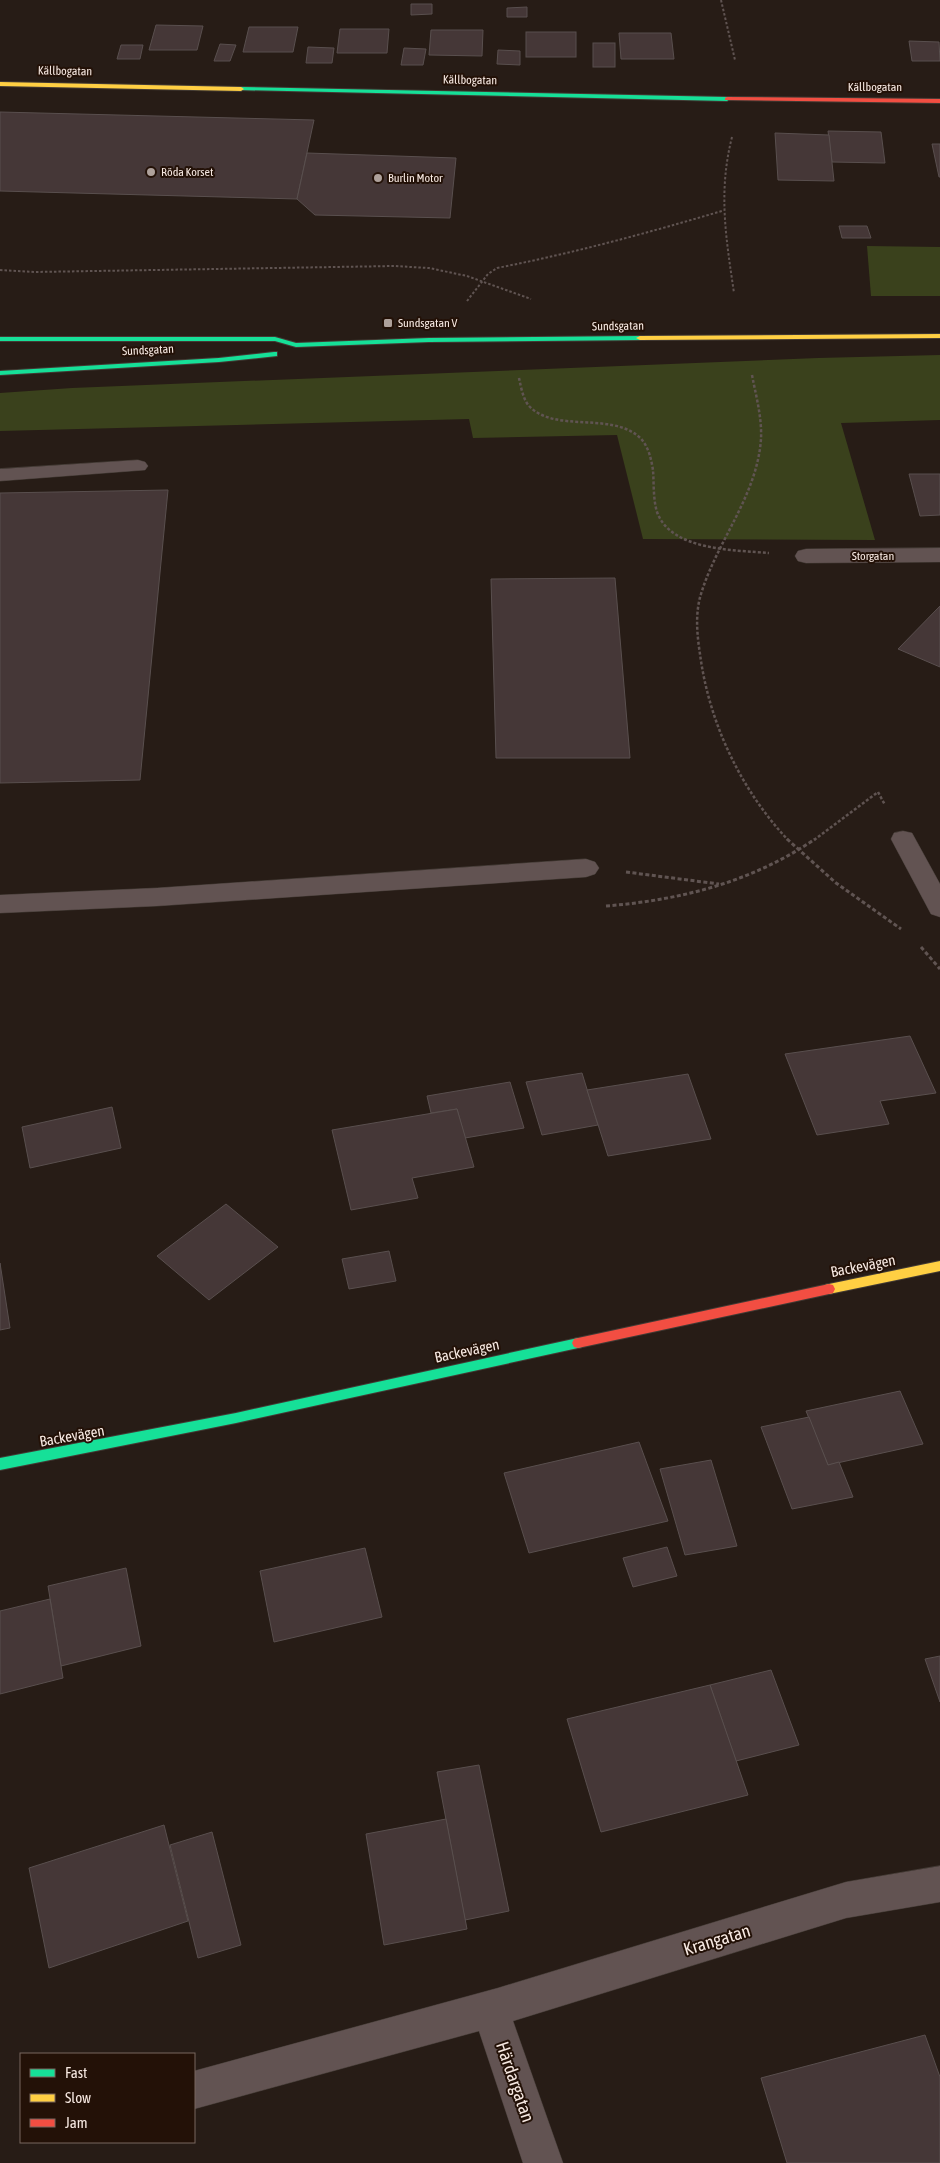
<svg xmlns="http://www.w3.org/2000/svg" width="940" height="2163" font-family="'Asap Condensed',sans-serif">
  <style>
    .green { fill: #3a411c }
    .building { fill: #453737; stroke: #594f4e }
    .lines { fill: none; stroke-linecap: round; stroke-linejoin: round }
    .lane-casing { stroke: #423a34; stroke-width: 1 }
    .street-casing { stroke: #423a34; stroke-width: 1 }
    .fast-casing { stroke: #423a34; stroke-width: 2 }
    .slow-casing { stroke: #423a34; stroke-width: 2 }
    .jam-casing { stroke: #423a34; stroke-width: 2 }
    .path-far2 { stroke: #605452; stroke-width: 2; stroke-dasharray: 2.5 2; stroke-linecap: butt }
    .path-far1 { stroke: #605452; stroke-width: 2.5; stroke-dasharray: 3 2; stroke-linecap: butt }
    .path { stroke: #605452; stroke-width: 3; stroke-dasharray: 4 2.5; stroke-linecap: butt }
    .lane { fill: #625352; fill-rule: evenodd }
    .street { fill: #625352; fill-rule: evenodd }
    .fast { fill: #16e098; fill-rule: evenodd }
    .slow { fill: #ffcf43; fill-rule: evenodd }
    .jam { fill: #f24e42; fill-rule: evenodd }
    .poi-dot { fill: #aea19b; stroke: #231107; stroke-width: 2 }
    .labels { text-anchor: middle; stroke-width: 4; stroke-linejoin: round; paint-order: stroke }
    .far-street-label { font-size: 12px; fill: #f7e9e2; stroke: #231107 }
    .far-poi-label { font-size: 12px; fill: #f7e9e2; stroke: #231107; text-anchor: start }
    .street-label { font-size: 15px; fill: #f7e9e2; stroke: #231107 }
    .near-street-label { font-size: 18px; fill: #f7e9e2; stroke: #231107 }
  </style>
  <rect width="100%" height="100%" fill="#271c16"/>
  <g class="green">
    <path d="M867 246 940 247V296H871Z"/>
    <path d="M940 355V420L841 423 875 540 643 539 617 435 473 438 469 419 0 431V393L72 388 818 358Z"/>
  </g>
  <g class="building">
    <path d="M411 4H432V14L411 15Z"/>
    <path d="M527 7V17H507V8Z"/>
    <path d="M156 25 203 26 197 50H149Z"/>
    <path d="M249 27H298L293 52H243Z"/>
    <path d="M340 29H389L387 53H337Z"/>
    <path d="M431 30H483L482 56 429 55Z"/>
    <rect x="526" y="32" width="50" height="25"/>
    <path d="M619 33H671L674 59H621Z"/>
    <path d="M909 41 939 42 940 61H912Z"/>
    <rect x="593" y="43" width="22" height="24"/>
    <path d="M220 44 236 45 230 61H214Z"/>
    <path d="M121 45H143L140 59H117Z"/>
    <path d="M308 47 334 48 332 63H306Z"/>
    <path d="M404 48 426 49 423 65H401Z"/>
    <path d="M498 50 520 51V65L497 64Z"/>
    <path d="M0 112 314 120 297 199 0 191Z"/>
    <path d="M828 131 881 132 885 163 832 162Z"/>
    <path d="M775 133 829 135 834 181 778 180Z"/>
    <path d="M932 144H940V177H939Z"/>
    <path d="M307 153 456 158 450 218 315 215 297 199Z"/>
    <path d="M839 226H867L871 238H842Z"/>
    <path d="M909 474H940V515L920 516Z"/>
    <path d="M168 490 140 780 0 783V493Z"/>
    <path d="M615 578 630 758H496L491 579Z"/>
    <path d="M940 606V667L898 649Z"/>
    <path d="M910 1036 936 1093 880 1101 889 1124 817 1135 785 1054Z"/>
    <path d="M582 1073 598 1125 542 1135 526 1082Z"/>
    <path d="M688 1074 711 1139 608 1156 587 1090Z"/>
    <path d="M510 1082 524 1128 465 1138 457 1109 431 1113 427 1096Z"/>
    <path d="M112 1107 121 1148 30 1168 22 1127Z"/>
    <path d="M457 1109 474 1167 412 1178 418 1198 351 1210 332 1130Z"/>
    <path d="M226 1204 278 1247 209 1300 157 1256Z"/>
    <path d="M389 1251 396 1281 349 1289 342 1259Z"/>
    <path d="M0 1263 10 1328 0 1330Z"/>
    <path d="M900 1391 923 1444 828 1465 806 1411Z"/>
    <path d="M809 1417 828 1465 839 1462 853 1497 792 1509 761 1427Z"/>
    <path d="M639 1442 668 1521 529 1553 504 1473Z"/>
    <path d="M711 1460 737 1546 685 1555 660 1469Z"/>
    <path d="M667 1547 677 1576 633 1587 623 1558Z"/>
    <path d="M365 1548 382 1617 274 1642 260 1571Z"/>
    <path d="M126 1568 141 1646 61 1666 48 1586Z"/>
    <path d="M50 1599 63 1678 0 1694V1611Z"/>
    <path d="M940 1656V1702L925 1659Z"/>
    <path d="M771 1670 799 1745 736 1761 710 1685Z"/>
    <path d="M710 1685 748 1795 601 1832 567 1719Z"/>
    <path d="M479 1765 509 1911 465 1920 437 1772Z"/>
    <path d="M446 1819 467 1929 384 1945 366 1834Z"/>
    <path d="M164 1825 188 1921 49 1968 29 1868Z"/>
    <path d="M212 1832 241 1945 198 1958 170 1845Z"/>
    <path d="M925 2035 940 2077V2163H787L761 2078Z"/>
  </g>
  <g class="lines">
    <defs>
      <path id="lane" d="M138 460 145 462 148 466 145 470 0 481V469Z"/>
      <g id="street">
        <path d="M940 548V562L806 563 798 561 795 556 798 551 806 549Z"/>
        <path d="M903 831 912 833 940 884V917L931 914 891 839 894 833Z"/>
        <path d="M586 859 595 862 599 868 595 874 586 877 157 906 0 913V895L157 888Z"/>
        <path d="M940 1866V1902L846 1918 513 2021 563 2163H523L479 2031 194 2109V2071L498 1988 846 1882Z"/>
      </g>
      <g id="fast">
        <path d="M241 87 727 97 730 99 727 101 239 90V88Z"/>
        <path d="M640 336H643V340L429 342 296 347 275 341H0V337H275L296 343 429 338Z"/>
        <path d="M274 352H277V356L219 362 0 375V371L219 358Z"/>
        <path d="M578 1338 582 1339 584 1343 582 1347 578 1348 236 1423 0 1470V1458L236 1413Z"/>
      </g>
      <g id="slow">
        <path d="M0 82 241 87 244 89 241 91 0 86Z"/>
        <path d="M940 334V338L640 340 636 338 640 336Z"/>
        <path d="M940 1261V1271L829 1294 825 1293 823 1289 825 1285 829 1284Z"/>
      </g>
      <g id="jam">
        <path d="M727 97 940 99V103L725 100V98Z"/>
        <path d="M829 1284 833 1285 835 1289 833 1293 829 1294 578 1348 574 1347 572 1343 574 1339 578 1338Z"/>
      </g>
    </defs>
    <use href="#lane" class="lane-casing"/>
    <use href="#street" class="street-casing"/>
    <use href="#fast" class="fast-casing"/>
    <use href="#slow" class="slow-casing"/>
    <use href="#jam" class="jam-casing"/>
    <g class="path-far2">
      <path d="M721 0 735 60"/>
      <path d="M732 137C718 192 726 238 734 293"/>
      <path d="M0 270 35 272 394 266 429 268 467 276 531 299"/>
      <path d="M467 301 488 274 497 268C574 253 647 233 722 211"/>
    </g>
    <g class="path-far1">
      <path d="M752 375C756 396 762 417 761 439 757 496 717 541 701 594 695 613 697 635 700 654 709 723 741 790 788 840"/>
      <path d="M519 378C521 387 523 399 529 406 555 433 608 412 638 436 648 444 651 458 653 470 654 483 653 499 657 512 671 551 735 550 769 553"/>
      <path d="M814 840 878 792 885 805"/>
    </g>
    <g class="path">
      <path d="M787 839 836 883 901 929"/>
      <path d="M626 872 719 884"/>
      <path d="M606 906C681 900 752 882 815 839"/>
      <path d="M921 947 940 969"/>
    </g>
    <use href="#lane" class="lane"/>
    <use href="#street" class="street"/>
    <use href="#fast" class="fast"/>
    <use href="#slow" class="slow"/>
    <use href="#jam" class="jam"/>
  </g>
  <g class="poi-dot">
    <circle cx="151" cy="172" r="5"/>
    <circle cx="378" cy="178" r="5"/>
    <rect x="383" y="318" width="10" height="10" rx="2.5"/>
  </g>
  <g class="labels">
    <g class="far-street-label">
      <text transform="translate(65 71) rotate(1)" y="4">Källbogatan</text>
      <text transform="translate(470 80) rotate(1)" y="4">Källbogatan</text>
      <text x="875" y="91">Källbogatan</text>
      <text transform="translate(618 326) rotate(-1)" y="4">Sundsgatan</text>
      <text transform="translate(148 350) rotate(-3)" y="4">Sundsgatan</text>
      <text x="873" y="560">Storgatan</text>
    </g>
    <g class="far-poi-label">
      <text x="161" y="176">Röda Korset</text>
      <text x="388" y="182">Burlin Motor</text>
      <text x="398" y="327">Sundsgatan V</text>
    </g>
    <g class="street-label">
      <text transform="translate(863 1266) rotate(-11)" y="5">Backevägen</text>
      <text transform="translate(467 1351) rotate(-12)" y="5">Backevägen</text>
      <text transform="translate(72 1436) rotate(-10)" y="5">Backevägen</text>
    </g>
    <g class="near-street-label">
      <text transform="translate(717 1940) rotate(-17)" y="6">Krangatan</text>
      <text transform="translate(515 2082) rotate(71)" y="6">Härdargatan</text>
    </g>
  </g>
  <rect x="20" y="2053" width="175" height="90" fill="#231107" stroke="#78675f"/>
  <rect x="30" y="2069" width="25" height="8" fill="#16e098" stroke="#78675f"/>
  <text x="65" y="2078" font-size="15" fill="#f7e9e2">Fast</text>
  <rect x="30" y="2094" width="25" height="8" fill="#ffcf43" stroke="#78675f"/>
  <text x="65" y="2103" font-size="15" fill="#f7e9e2">Slow</text>
  <rect x="30" y="2119" width="25" height="8" fill="#f24e42" stroke="#78675f"/>
  <text x="65" y="2128" font-size="15" fill="#f7e9e2">Jam</text>
</svg>
